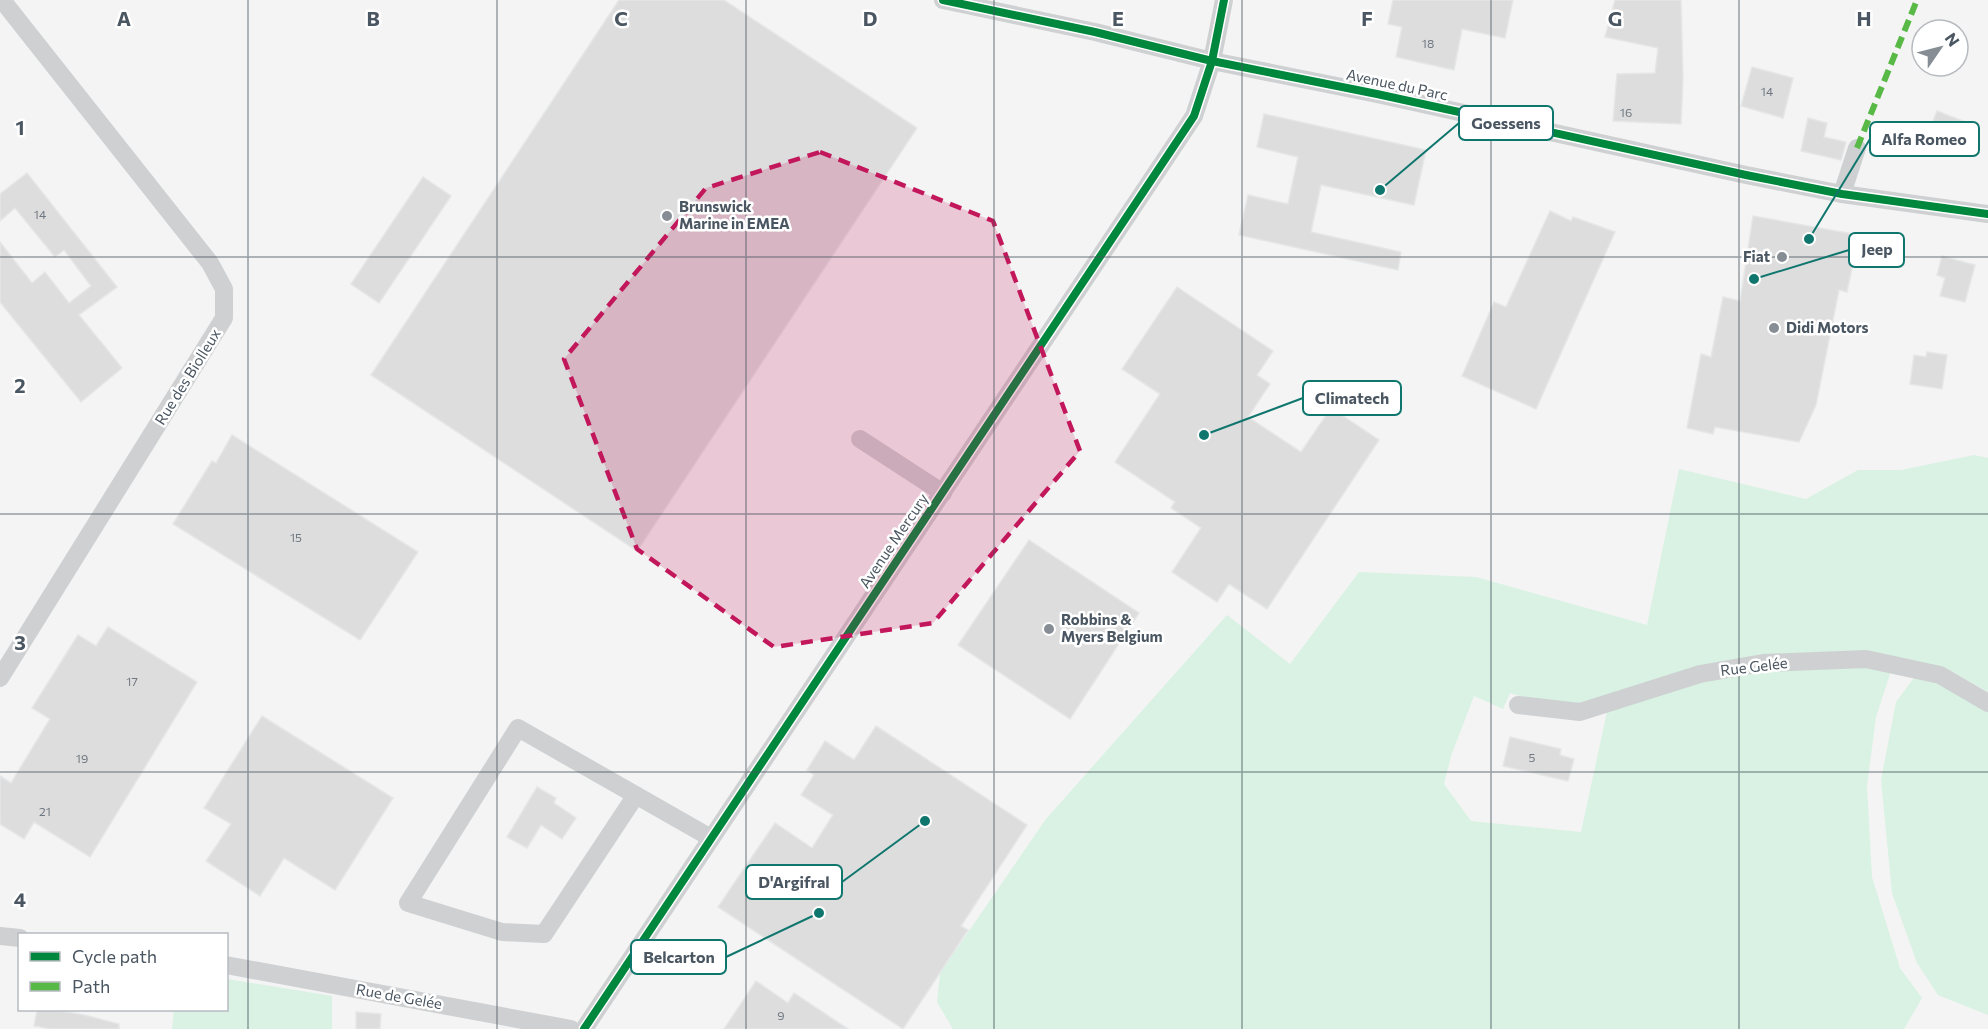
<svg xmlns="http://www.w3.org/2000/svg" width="1988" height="1029" font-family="Commissioner,sans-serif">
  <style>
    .grass { fill: #d9f2e3 }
    .building { fill: #ddddde; stroke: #e5e6e7; stroke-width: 1.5 }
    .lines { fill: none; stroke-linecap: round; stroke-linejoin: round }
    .minor { stroke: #ced0d2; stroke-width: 18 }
    .quiet { stroke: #58b947; stroke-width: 6; stroke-dasharray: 12 6; stroke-linecap: butt }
    .cycleway-casing { stroke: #fff; stroke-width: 11 }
    .cycleway { stroke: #00873e; stroke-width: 8 }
    .marked { fill: #c2185b; fill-opacity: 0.2; stroke: #c2185b; stroke-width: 4.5; stroke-dasharray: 12 8; stroke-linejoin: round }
    .grid { fill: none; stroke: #4a5661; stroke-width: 1.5; stroke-opacity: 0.55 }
    .poi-dot { fill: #868d94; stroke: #fff; stroke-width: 2 }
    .labels { text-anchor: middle; stroke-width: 5; stroke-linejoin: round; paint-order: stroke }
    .number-label { font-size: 12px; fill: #707881 }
    .street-label { font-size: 15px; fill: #4a5661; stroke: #fff }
    .poi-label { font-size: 15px; font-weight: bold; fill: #4a5661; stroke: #fff; text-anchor: start }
    .grid-label { font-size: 20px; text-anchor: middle; font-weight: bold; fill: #4a5661; stroke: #fff; stroke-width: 5; stroke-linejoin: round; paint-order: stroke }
    .leader { fill: none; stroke: #0f766e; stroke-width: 2 }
    .callout-dot { fill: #0f766e; stroke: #fff; stroke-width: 2 }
    .callout { fill: #fff; stroke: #0f766e; stroke-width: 2 }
    .callout-label { font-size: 16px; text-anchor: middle; font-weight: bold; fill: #4a5661 }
  </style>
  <rect width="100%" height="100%" fill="#f4f4f4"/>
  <g class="grass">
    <path d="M1974 455 1988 458V692L1951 671 1863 653 1711 667 1604 699 1559 708 1510 693 1503 709 1474 696 1451 756 1444 784 1471 821 1581 832 1608 707 1653 696 1704 680 1815 666 1859 664 1891 671 1876 717 1867 786 1872 877 1900 968 1922 998 1904 1029H953L937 1002 940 973 1046 819 1227 615 1290 664 1359 572 1476 577 1647 625 1679 469 1806 499 1858 470H1901Z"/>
    <path d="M1932 677 1988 709V1015L1938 995 1917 963 1892 893 1881 780 1896 702 1913 679Z"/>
    <path d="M227 979 332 996V1029H172L174 1010H226Z"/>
  </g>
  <g class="building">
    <path d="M619 0H724L917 128 637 551 371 375Z"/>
    <path d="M1393 0H1513L1505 38 1462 29 1454 70 1396 57 1402 27 1388 24Z"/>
    <path d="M1615 0H1681L1683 78 1681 124 1613 121 1617 74 1655 73 1658 48 1605 37Z"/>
    <path d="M1752 67 1793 78 1783 118 1741 106Z"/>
    <path d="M1937 111 1963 121 1953 146 1927 136Z"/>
    <path d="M1264 114 1426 150 1414 205 1321 185 1311 232 1401 252 1398 270 1239 235 1248 195 1288 204 1298 157 1257 147Z"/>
    <path d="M1808 118 1827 123 1824 137 1846 142 1841 160 1801 151Z"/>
    <path d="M27 173 117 287 79 315 122 368 81 402 0 302V242L32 283 45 272 69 303 91 286 64 250 55 257 15 208 0 221V194Z"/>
    <path d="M423 177 451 196 379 303 351 284Z"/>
    <path d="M1550 211 1571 221 1573 217 1615 232 1536 409 1462 376 1494 302 1506 307Z"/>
    <path d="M1753 216 1859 235 1847 292 1839 290 1816 405 1799 442 1715 427 1713 434 1687 428 1701 354 1711 357 1723 297 1740 301Z"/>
    <path d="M1942 256 1975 265 1965 302 1940 296 1945 278 1937 275Z"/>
    <path d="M1177 287 1273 351 1257 375 1270 384 1248 417 1301 452 1331 408 1379 440 1267 609 1229 584 1217 602 1172 572 1201 528 1171 508 1175 502 1115 462 1160 394 1122 369Z"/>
    <path d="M1927 352 1947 355 1942 389 1910 384 1914 355 1926 357Z"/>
    <path d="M232 435 418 552 360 640 173 524 212 461 216 463Z"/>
    <path d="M1029 540 1139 613 1070 719 958 645Z"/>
    <path d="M108 627 197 682 90 857 34 822 24 839 0 824V776L11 783 50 719 32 708 78 635 96 646Z"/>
    <path d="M262 716 393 798 335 890 284 858 260 896 206 861 231 824 204 808Z"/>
    <path d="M876 726 1027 825 961 926 968 930 903 1029 718 907 775 823 812 848 833 815 801 795 814 775 807 770 825 741 854 760Z"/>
    <path d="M1510 737 1561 749 1560 755 1574 759 1568 781 1503 766Z"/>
    <path d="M537 787 556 798 554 803 576 818 562 839 541 825 527 848 507 837Z"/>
    <path d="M756 981 788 1003 794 993 848 1029H724Z"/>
    <path d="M37 1010H56L84 1015 119 1024V1029H51L34 1026Z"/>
    <path d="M356 1012 381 1014 380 1029H356Z"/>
  </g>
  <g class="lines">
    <g class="minor">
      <path d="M943 0 1095 32 1212 61 1377 94 1746 175 1842 194 1988 214"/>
      <path d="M1842 194 1857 148"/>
      <path d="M860 439 943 493"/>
      <path d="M0 678 224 318V289L210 263 2 0"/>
      <path d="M1518 705 1580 712 1700 674 1763 663 1866 659 1940 675 1988 703"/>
      <path d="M636 795 544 934 502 932 408 903 518 728 711 838"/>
      <path d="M0 936 20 938"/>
      <path d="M226 965 571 1029"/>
      <path d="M584 1029 1194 116 1212 61 1224 0"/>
    </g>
    <path class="quiet" d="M1857 148 1917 0"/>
    <defs>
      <g id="cycleway">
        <path d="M943 0 1095 32 1212 61 1377 94 1746 175 1842 194 1988 214"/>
        <path d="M584 1029 1194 116 1212 61 1224 0"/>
      </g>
    </defs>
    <use href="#cycleway" class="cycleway-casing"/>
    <use href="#cycleway" class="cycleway"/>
  </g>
  <path class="marked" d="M820 152 993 221 1080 451 933 623 774 647 637 549 564 359 706 188Z"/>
  <path class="grid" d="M248 0V1029M497 0V1029M746 0V1029M994 0V1029M1242 0V1029M1491 0V1029M1739 0V1029M0 257H1988M0 514H1988M0 772H1988"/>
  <g class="poi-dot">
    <circle cx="667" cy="216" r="6"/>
    <circle cx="1782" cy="257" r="6"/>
    <circle cx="1774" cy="328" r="6"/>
    <circle cx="1049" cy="629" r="6"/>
  </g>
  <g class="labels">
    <g class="number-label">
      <text x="1428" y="48">18</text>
      <text x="1767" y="96">14</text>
      <text x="1626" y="117">16</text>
      <text x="40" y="219">14</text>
      <text x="296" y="542">15</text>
      <text x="132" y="686">17</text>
      <text x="1532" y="762">5</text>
      <text x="82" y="763">19</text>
      <text x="45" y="816">21</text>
      <text x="781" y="1020">9</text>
    </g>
    <g class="street-label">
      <text transform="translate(1397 85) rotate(12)" y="5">Avenue du Parc</text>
      <text transform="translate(188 377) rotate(-58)" y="5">Rue des Biolleux</text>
      <text transform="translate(894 541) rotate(-56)" y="5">Avenue Mercury</text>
      <text transform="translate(1754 667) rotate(-7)" y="5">Rue Gelée</text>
      <text transform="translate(399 997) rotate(10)" y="5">Rue de Gelée</text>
    </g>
    <g class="poi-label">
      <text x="679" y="212">Brunswick<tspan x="679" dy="17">Marine in EMEA</tspan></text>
      <text x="1770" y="262" text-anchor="end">Fiat</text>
      <text x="1786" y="333">Didi Motors</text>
      <text x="1061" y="625">Robbins &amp;<tspan x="1061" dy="17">Myers Belgium</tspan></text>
    </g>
  </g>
  <g class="grid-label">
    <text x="124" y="26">A</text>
    <text x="373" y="26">B</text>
    <text x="621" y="26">C</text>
    <text x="870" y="26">D</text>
    <text x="1118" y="26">E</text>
    <text x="1367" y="26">F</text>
    <text x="1615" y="26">G</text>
    <text x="1864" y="26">H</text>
    <text x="20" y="135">1</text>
    <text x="20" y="393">2</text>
    <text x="20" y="650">3</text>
    <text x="20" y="907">4</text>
  </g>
  <path class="leader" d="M1380 190L1459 123M1809 239L1870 139M1754 279L1849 250M1204 435L1303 398M925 821L842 882M819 913L726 957"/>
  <g class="callout-dot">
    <circle cx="1380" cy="190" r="6"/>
    <circle cx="1809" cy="239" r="6"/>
    <circle cx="1754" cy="279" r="6"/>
    <circle cx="1204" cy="435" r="6"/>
    <circle cx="925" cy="821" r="6"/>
    <circle cx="819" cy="913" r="6"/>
  </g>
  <g class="callout">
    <rect x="1459" y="106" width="94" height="34" rx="6"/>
    <rect x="1870" y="122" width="109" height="34" rx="6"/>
    <rect x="1849" y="233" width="55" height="34" rx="6"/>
    <rect x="1303" y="381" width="98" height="34" rx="6"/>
    <rect x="746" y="865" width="96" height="34" rx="6"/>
    <rect x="631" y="940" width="95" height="34" rx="6"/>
  </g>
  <g class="callout-label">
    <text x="1506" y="129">Goessens</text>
    <text x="1924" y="145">Alfa Romeo</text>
    <text x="1877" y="255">Jeep</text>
    <text x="1352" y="404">Climatech</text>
    <text x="794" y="888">D'Argifral</text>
    <text x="679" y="963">Belcarton</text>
  </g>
  <rect x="18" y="933" width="210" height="78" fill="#ffffff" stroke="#b7bbc0" stroke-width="1.5"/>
  <rect x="30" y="952" width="30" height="9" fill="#00873e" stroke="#b7bbc0" stroke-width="1.5"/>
  <text x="72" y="963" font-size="18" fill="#4a5661">Cycle path</text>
  <rect x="30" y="982" width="30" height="9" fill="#58b947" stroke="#b7bbc0" stroke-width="1.5"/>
  <text x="72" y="993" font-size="18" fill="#4a5661">Path</text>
  <g transform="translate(1940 48) rotate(55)"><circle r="28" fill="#ffffff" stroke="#b7bbc0" stroke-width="1.5"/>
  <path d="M0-4.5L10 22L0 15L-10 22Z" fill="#868d94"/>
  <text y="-9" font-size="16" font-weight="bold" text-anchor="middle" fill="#4a5661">N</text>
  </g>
</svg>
